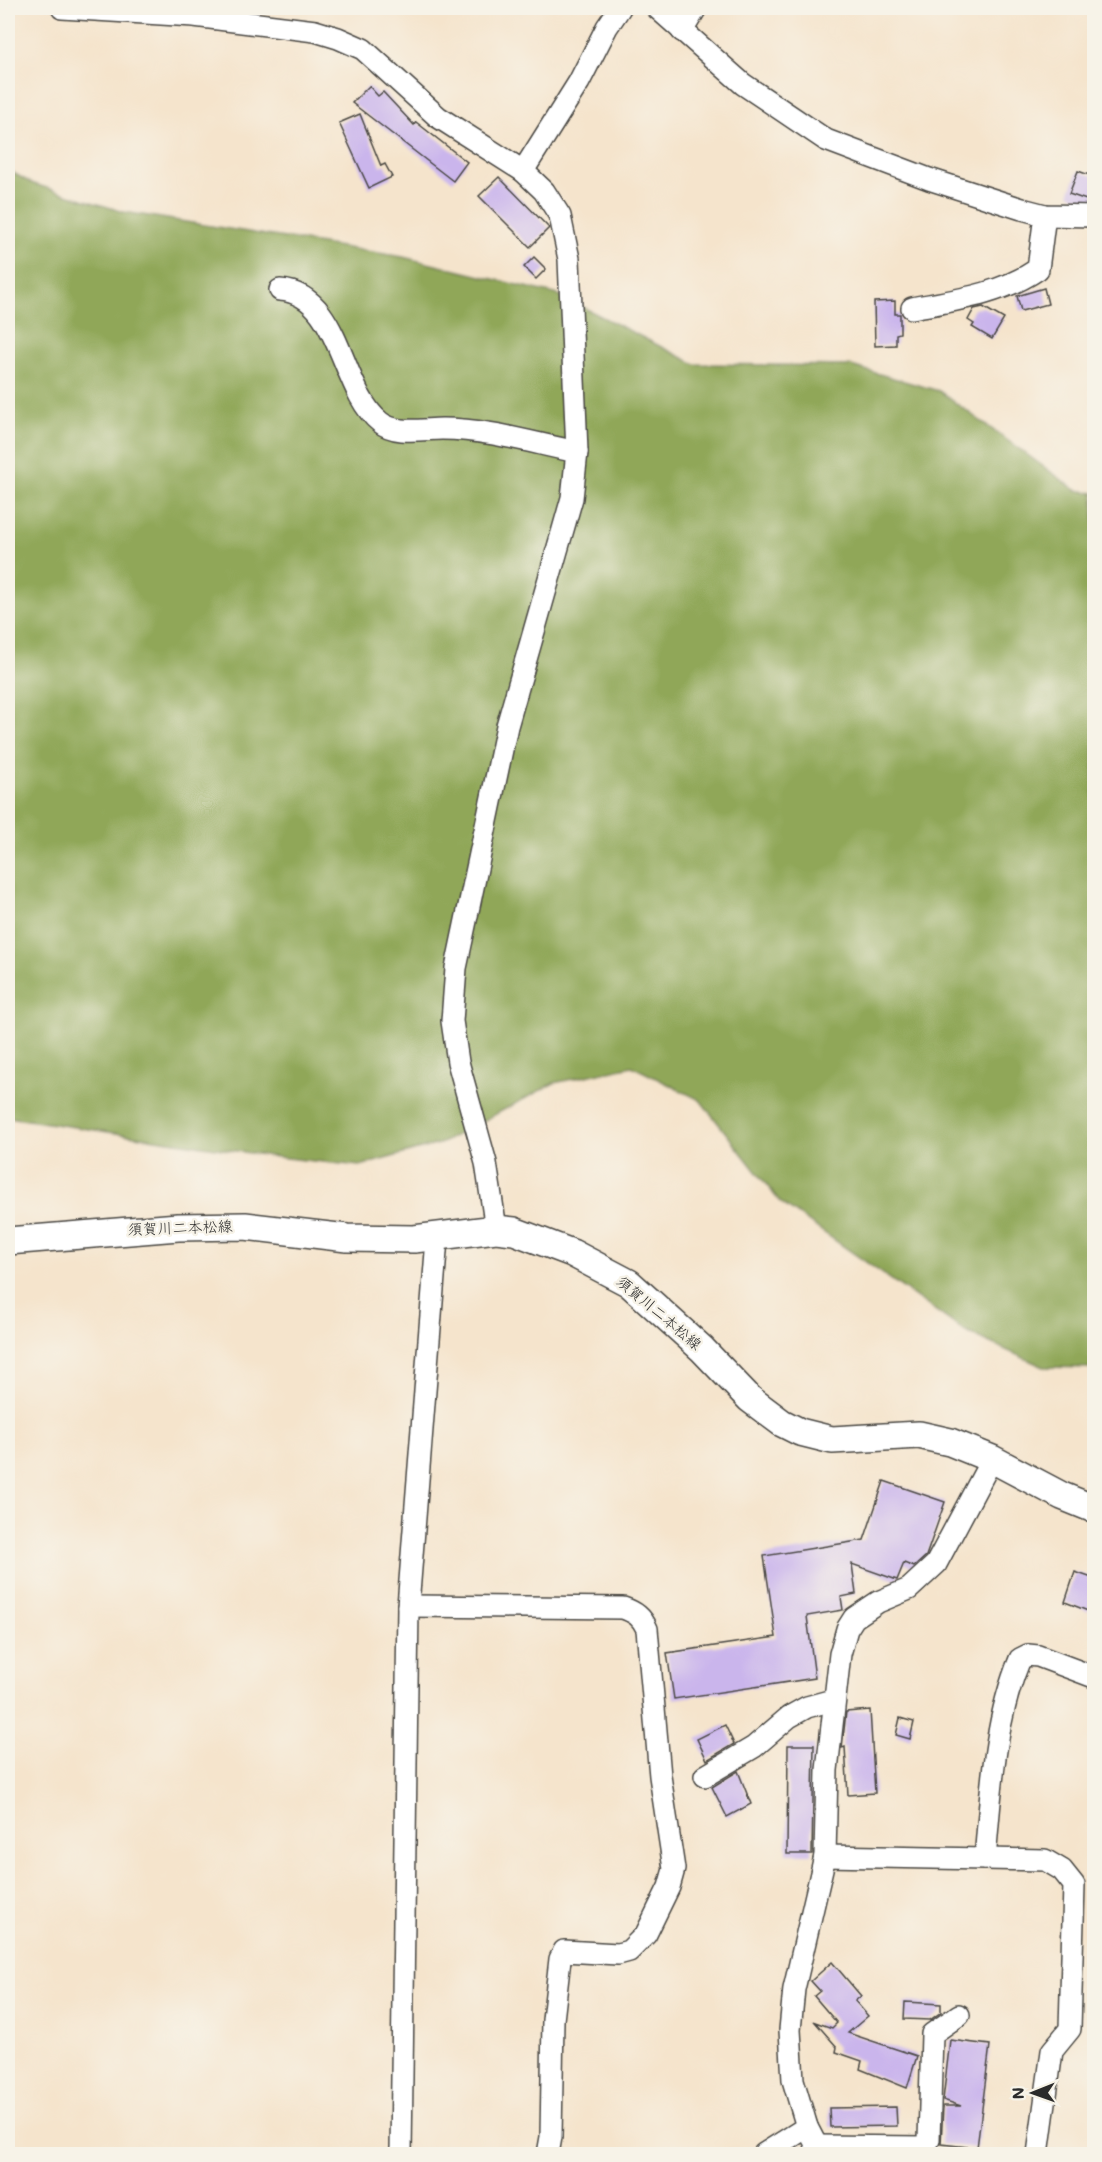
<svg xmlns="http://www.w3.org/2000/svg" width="1102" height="2162" font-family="Mali,'Klee One',sans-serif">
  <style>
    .forest { fill: #90a759; stroke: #5e6942; stroke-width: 1.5 }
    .building { fill: #cab5ec }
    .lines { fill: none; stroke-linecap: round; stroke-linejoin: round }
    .minor-casing { stroke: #494743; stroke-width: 24 }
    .major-casing { stroke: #494743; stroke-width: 30 }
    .minor { stroke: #fff; stroke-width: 21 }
    .major { stroke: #fff; stroke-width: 27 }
    .labels { text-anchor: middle; stroke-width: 5; stroke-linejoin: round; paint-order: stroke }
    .street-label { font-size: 15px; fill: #2b2b2b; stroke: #f7f3e8 }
  </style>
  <rect width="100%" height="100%" fill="#f7f3e8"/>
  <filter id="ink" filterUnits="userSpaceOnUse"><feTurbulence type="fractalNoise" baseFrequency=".0167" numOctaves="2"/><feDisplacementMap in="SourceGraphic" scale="12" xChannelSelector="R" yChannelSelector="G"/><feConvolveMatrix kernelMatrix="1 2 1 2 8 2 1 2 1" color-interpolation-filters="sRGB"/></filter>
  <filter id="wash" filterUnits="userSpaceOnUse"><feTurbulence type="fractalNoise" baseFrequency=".008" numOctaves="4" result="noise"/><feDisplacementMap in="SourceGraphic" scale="24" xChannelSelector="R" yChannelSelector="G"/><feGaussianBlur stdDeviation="1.35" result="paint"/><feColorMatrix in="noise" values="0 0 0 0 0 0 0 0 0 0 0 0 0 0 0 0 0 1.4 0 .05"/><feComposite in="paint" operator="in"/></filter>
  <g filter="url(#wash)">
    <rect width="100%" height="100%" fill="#f5e4cc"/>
    <path class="forest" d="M8 170 31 183 124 212 403 257 559 295 695 364 851 366 939 391 1076 490 1094 493V1368L1044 1367 966 1332 780 1202 700 1100 632 1066 554 1083 442 1143 360 1166 277 1157 8 1117Z"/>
    <g id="blocks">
      <g class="building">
        <path d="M369 86 378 96 383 92 414 125 416 122 467 162 453 181 352 103Z"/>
        <path d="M360 114 381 166 385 164 392 177 369 188 339 123Z"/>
        <path d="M1078 171 1095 177V203L1069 194Z"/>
        <path d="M499 177 549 228 530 247 479 196Z"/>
        <path d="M534 257 546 269 536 279 524 267Z"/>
        <path d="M1044 288 1048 304 1021 311 1017 296Z"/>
        <path d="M895 301V314H900V333L896 334V345L875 346 874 302Z"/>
        <path d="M983 307 1004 319 992 339 972 327 974 324 968 320 974 309Z"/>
        <path d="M884 1481 945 1502 926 1556 914 1567 904 1563 897 1580 852 1564 856 1594 841 1597 843 1610 807 1616 815 1678 674 1699 667 1653 776 1637 764 1556 864 1540Z"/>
        <path d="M1075 1572 1095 1579V1593L1088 1611 1065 1602Z"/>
        <path d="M870 1710 875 1793 848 1795 845 1747 842 1748 846 1712Z"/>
        <path d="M900 1718 914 1722 910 1739 896 1735Z"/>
        <path d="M725 1725 734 1744 707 1760 697 1739Z"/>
        <path d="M788 1745H814L812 1854H787Z"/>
        <path d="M738 1771 751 1804 727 1817 712 1787Z"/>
        <path d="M832 1962 861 1996 855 2001 868 2016 848 2033 917 2056 907 2088 860 2069 862 2061 836 2052 837 2047 815 2022 832 2028 837 2023 814 1996 820 1991 811 1981Z"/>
        <path d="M905 2002 941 2004V2012L930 2020 904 2019Z"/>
        <path d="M950 2040 990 2045 977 2148 941 2144 943 2106H961L943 2100Z"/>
        <path d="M896 2107 897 2126 830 2127 829 2108Z"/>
      </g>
    </g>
  </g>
  <g filter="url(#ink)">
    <use href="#blocks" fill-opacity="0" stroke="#494743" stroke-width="1.5"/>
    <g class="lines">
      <defs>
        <g id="minor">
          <path d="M62 8 194 16 315 31 338 38 363 49 438 117 523 171 544 191 560 216 569 259 577 452 572 498 507 726 456 968 452 1021 458 1062 486 1163 496 1229"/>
          <path d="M657 8 743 84 826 140 929 179 1022 209 1045 215 1094 216"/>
          <path d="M682 31 696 8"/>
          <path d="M523 171 579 82 607 27 620 8"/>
          <path d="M280 290C341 294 340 390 380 422 395 435 423 429 442 429 487 429 533 443 577 452"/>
          <path d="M912 308C956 300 1000 295 1038 269L1045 215"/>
          <path d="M408 1606 623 1608C635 1612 642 1617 647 1629L660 1776 674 1869 669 1887 646 1934 629 1951 618 1954 564 1951 560 1959 553 2020 551 2137 548 2154"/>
          <path d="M705 1776 754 1747 789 1717 807 1707 833 1700"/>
          <path d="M825 1856 1045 1860 1062 1870 1074 1885 1070 2029 1052 2051 1038 2154"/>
          <path d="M985 1859C991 1792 994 1721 1020 1659L1028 1655 1038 1656 1094 1677"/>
          <path d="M816 2146 924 2147 929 2140 932 2034 959 2015"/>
          <path d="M401 2154 408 1606 437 1239"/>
          <path d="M764 2154 807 2127"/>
          <path d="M821 2154 807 2127 793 2080 790 2030 794 1989 825 1856 827 1770 840 1654 847 1629 854 1618 878 1602 909 1589 936 1564 992 1459"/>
        </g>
        <path id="major" d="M8 1241 178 1227 245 1226 347 1238 414 1239 496 1229 514 1231 572 1253 629 1283 702 1349 750 1399 782 1423 800 1432 832 1440 919 1435 950 1442 992 1459 1062 1496 1094 1509"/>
      </defs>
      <use href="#minor" class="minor-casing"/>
      <use href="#major" class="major-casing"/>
      <use href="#minor" class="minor"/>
      <use href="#major" class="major"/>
    </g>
  </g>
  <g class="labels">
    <g class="street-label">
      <text transform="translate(180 1228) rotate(-2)" y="5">須賀川二本松線</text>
      <text transform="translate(659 1313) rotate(40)" y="5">須賀川二本松線</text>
    </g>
  </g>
  <rect width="1102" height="2162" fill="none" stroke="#f7f3e8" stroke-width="30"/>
  <g transform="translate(1033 2093) rotate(269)" stroke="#f7f3e8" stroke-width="4.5" paint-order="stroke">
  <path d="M0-4.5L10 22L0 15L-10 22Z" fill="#2b2b2b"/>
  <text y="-9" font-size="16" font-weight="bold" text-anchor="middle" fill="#2b2b2b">N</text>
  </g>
</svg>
